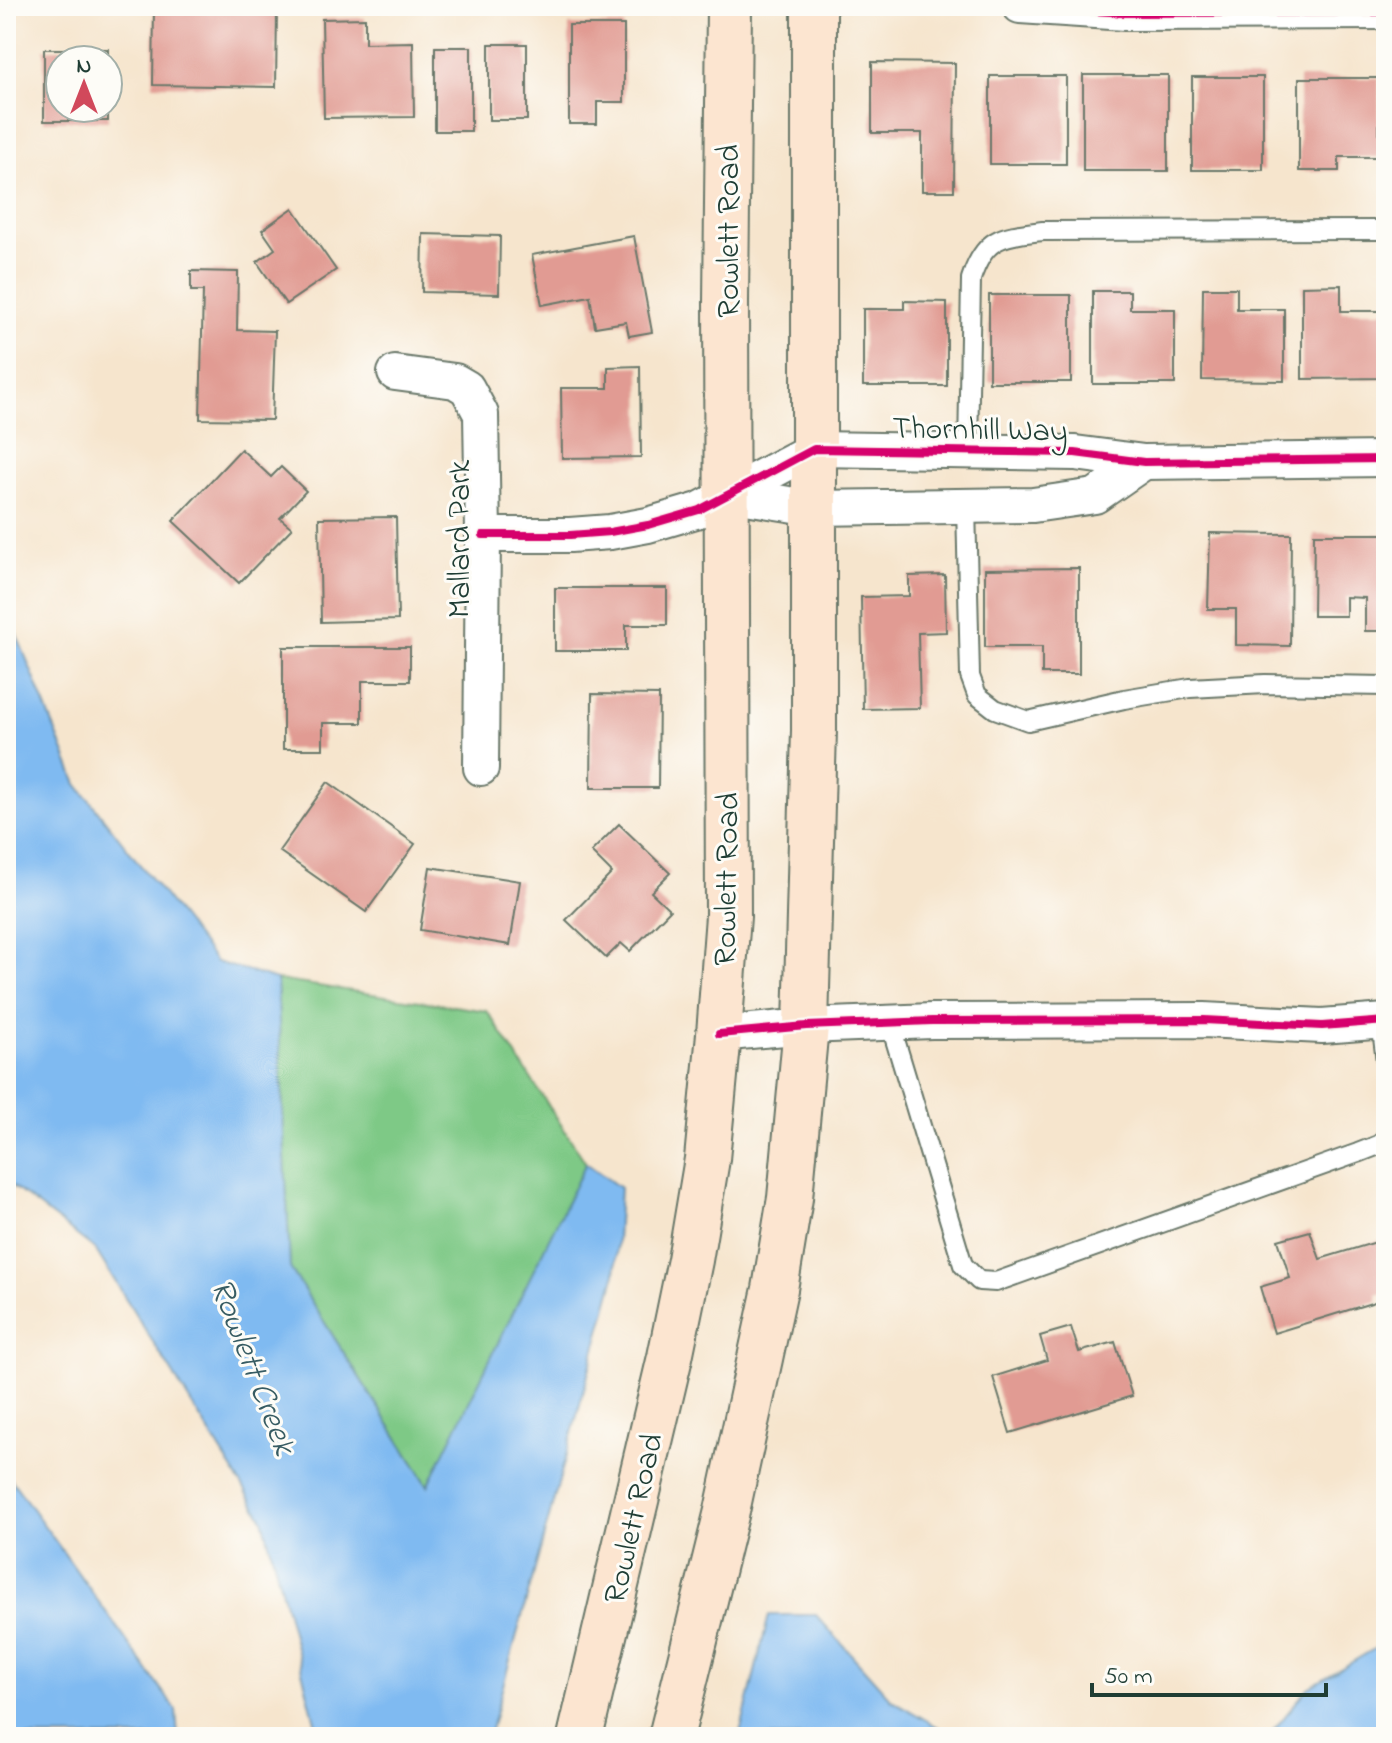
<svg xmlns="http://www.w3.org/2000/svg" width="1392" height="1743" font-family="'Indie Flower',sans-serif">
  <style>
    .green { fill: #7ec986; stroke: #4e835d; stroke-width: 2 }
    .water { fill: #7fbaf1; stroke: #4f7c92; stroke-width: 2 }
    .building { fill: #e19b93 }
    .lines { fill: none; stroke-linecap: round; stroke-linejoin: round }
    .service-casing { stroke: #6a786a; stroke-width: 22 }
    .minor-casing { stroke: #6a786a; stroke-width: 38 }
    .secondary-casing { stroke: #6a786a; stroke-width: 48 }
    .service { stroke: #fff; stroke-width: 18 }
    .minor { stroke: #fff; stroke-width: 34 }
    .secondary { stroke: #fce5d0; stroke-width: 44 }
    .cycleway-casing { stroke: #fdfcf7; stroke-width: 13 }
    .cycleway { stroke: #d6006c; stroke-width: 8 }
    .labels { text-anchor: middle; stroke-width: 6; stroke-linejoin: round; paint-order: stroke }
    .street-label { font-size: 32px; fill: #1f3d34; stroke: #fdfcf7 }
    .water-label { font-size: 34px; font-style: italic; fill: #375c63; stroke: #fdfcf7 }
  </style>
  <rect width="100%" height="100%" fill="#fdfcf7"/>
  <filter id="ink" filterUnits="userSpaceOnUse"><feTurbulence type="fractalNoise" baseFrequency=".0125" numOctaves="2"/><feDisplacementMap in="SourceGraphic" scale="16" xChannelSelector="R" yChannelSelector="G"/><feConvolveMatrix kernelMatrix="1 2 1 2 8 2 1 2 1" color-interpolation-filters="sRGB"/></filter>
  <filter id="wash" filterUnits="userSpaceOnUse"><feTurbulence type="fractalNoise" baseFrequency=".006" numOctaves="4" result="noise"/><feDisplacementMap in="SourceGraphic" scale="32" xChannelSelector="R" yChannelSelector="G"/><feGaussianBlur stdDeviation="1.8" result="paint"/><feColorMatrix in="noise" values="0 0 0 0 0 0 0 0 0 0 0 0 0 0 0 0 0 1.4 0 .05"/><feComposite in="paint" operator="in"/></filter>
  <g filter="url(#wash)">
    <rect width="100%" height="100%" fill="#f6e5cd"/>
    <path class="green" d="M277 980 487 1011 586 1163 429 1487 290 1268Z"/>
    <g class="water">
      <path d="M6 608 77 784 216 962 277 980 290 1268 428 1486 586 1163 620 1188 615 1276 489 1737H319L263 1519 95 1249 6 1181Z"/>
      <path d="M6 1472 176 1710 178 1737H6Z"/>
      <path d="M769 1615H816L892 1700 955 1737H739Z"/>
      <path d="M1386 1642V1737H1268L1308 1688Z"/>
    </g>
    <g id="blocks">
      <g class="building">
        <path d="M154 7 277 8 276 87 153 85Z"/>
        <path d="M365 18V43L413 42 414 117 324 118 322 19Z"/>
        <path d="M569 25H624V102H597V124H569Z"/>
        <rect x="489" y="44" width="38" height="76"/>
        <rect x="435" y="47" width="36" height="84"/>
        <path d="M44 49H108V60H60V108H108V121H44Z"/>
        <path d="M872 62 955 63 954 191H922V133H872Z"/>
        <rect x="1083" y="75" width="85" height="96"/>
        <rect x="990" y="76" width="76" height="88"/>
        <rect x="1192" y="77" width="71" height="93"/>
        <path d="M1299 78H1379V157H1339V171H1299Z"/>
        <path d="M293 208 336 270 286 304 257 262 275 249 262 230Z"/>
        <path d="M423 234 500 236 499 294 422 292Z"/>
        <path d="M634 236 652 332 629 336 626 322 595 327 590 296 542 305 532 255Z"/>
        <path d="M191 271 238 272 237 330 275 331 272 420 200 419 203 291H191Z"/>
        <path d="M1341 285V311H1386V378L1302 379V286Z"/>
        <path d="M1203 288H1237V309H1284V381L1202 380Z"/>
        <path d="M1093 291H1130V309H1175V384H1093Z"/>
        <rect x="989" y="295" width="82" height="87"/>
        <path d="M904 301 947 302V386H863V309H904Z"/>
        <path d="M640 366 641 457 562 458 561 388H608V367Z"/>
        <path d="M241 449 271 477 281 467 306 491 280 518 292 528 239 583 173 521Z"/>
        <path d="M396 517 398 620 321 622 319 518Z"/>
        <path d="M1210 533 1291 534 1290 646 1236 645V609H1208Z"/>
        <path d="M1314 534H1386V631H1365V598L1346 597V616H1313Z"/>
        <path d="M1079 568V674H1042V647H985V569Z"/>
        <path d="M945 575 946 632 918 633 920 708 863 709 861 597 909 596V576Z"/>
        <path d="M555 588H667V625H626V651H555Z"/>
        <path d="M283 647H410V681H362V723H323V749H283Z"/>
        <path d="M592 694 659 695 658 788H591Z"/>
        <path d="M328 782 415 844 366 912 279 851Z"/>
        <path d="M619 824 670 873 651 892 670 910 630 951 621 943 606 958 566 920 612 873 591 852Z"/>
        <path d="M430 867 520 881 510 945 420 930Z"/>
        <path d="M1310 1231 1320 1259 1386 1239V1292L1377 1295 1378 1301 1274 1333 1260 1287 1290 1278 1278 1240Z"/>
        <path d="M1071 1327 1079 1352 1115 1342 1132 1396 1010 1433 993 1377 1047 1360 1040 1336Z"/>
      </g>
    </g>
  </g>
  <g filter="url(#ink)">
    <use href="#blocks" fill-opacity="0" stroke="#6a786a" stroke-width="2"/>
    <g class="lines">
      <defs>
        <g id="service">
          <path d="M968 451 971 279C985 236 1002 236 1043 231L1386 230"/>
          <path d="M966 505 970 676 977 695 995 709 1028 721 1124 699 1190 688 1265 684 1386 686"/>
          <path d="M1381 1021 1386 1062"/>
          <path d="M890 1023 963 1265 979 1281 996 1282 1358 1153 1381 1144 1386 1136"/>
        </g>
        <g id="minor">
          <path d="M1020 6 1125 13 1386 12"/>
          <path d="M395 373 455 381 467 388 481 414 483 535 481 768"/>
          <path d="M727 494 814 508 1033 505 1095 496 1144 462"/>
          <path d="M483 535H570L610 532 648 525 699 510 814 449 1075 453 1144 462 1386 459"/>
          <path d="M719 1034 806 1026 932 1021 1204 1020 1322 1026 1386 1021"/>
        </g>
        <g id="secondary">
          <path d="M580 1737 670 1357 690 1260 707 1159 719 1034 728 916 726 302 729 6"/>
          <path d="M671 1737 727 1511 775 1289 790 1198 806 1026 814 730V6"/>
        </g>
      </defs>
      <use href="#service" class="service-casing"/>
      <use href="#minor" class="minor-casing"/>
      <use href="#secondary" class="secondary-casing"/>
      <use href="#service" class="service"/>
      <use href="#minor" class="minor"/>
      <use href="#secondary" class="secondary"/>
      <defs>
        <g id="cycleway">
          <path d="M1020 6 1125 13 1386 12"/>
          <path d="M483 535H570L610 532 648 525 699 510 814 449 1075 453 1144 462 1386 459"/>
          <path d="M719 1034 806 1026 932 1021 1204 1020 1322 1026 1386 1021"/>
        </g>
      </defs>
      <use href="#cycleway" class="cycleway-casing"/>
      <use href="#cycleway" class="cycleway"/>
    </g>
  </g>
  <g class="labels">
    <g class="street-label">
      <text transform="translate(727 231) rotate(-90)" y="11">Rowlett Road</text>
      <text transform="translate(980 428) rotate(1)" y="11">Thornhill Way</text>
      <text transform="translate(458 539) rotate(-90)" y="11">Mallard Park</text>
      <text transform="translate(725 879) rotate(-89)" y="11">Rowlett Road</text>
      <text transform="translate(632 1518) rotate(-77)" y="11">Rowlett Road</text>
    </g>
    <g class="water-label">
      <text transform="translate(255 1366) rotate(69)" y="12">Rowlett Creek</text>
    </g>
  </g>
  <rect width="1392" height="1743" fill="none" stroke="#fdfcf7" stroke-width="32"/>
  <g transform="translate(84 84)"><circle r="38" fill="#fdfcf7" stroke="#a4b0a9" stroke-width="2"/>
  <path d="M0-6L14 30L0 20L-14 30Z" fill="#d1495b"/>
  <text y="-12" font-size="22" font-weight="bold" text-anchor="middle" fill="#1f3d34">N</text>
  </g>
  <path d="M1092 1683v12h234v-12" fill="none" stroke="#1f3d34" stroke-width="4"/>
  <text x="1104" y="1683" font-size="24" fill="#1f3d34" stroke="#fdfcf7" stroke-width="6" paint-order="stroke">50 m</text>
</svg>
